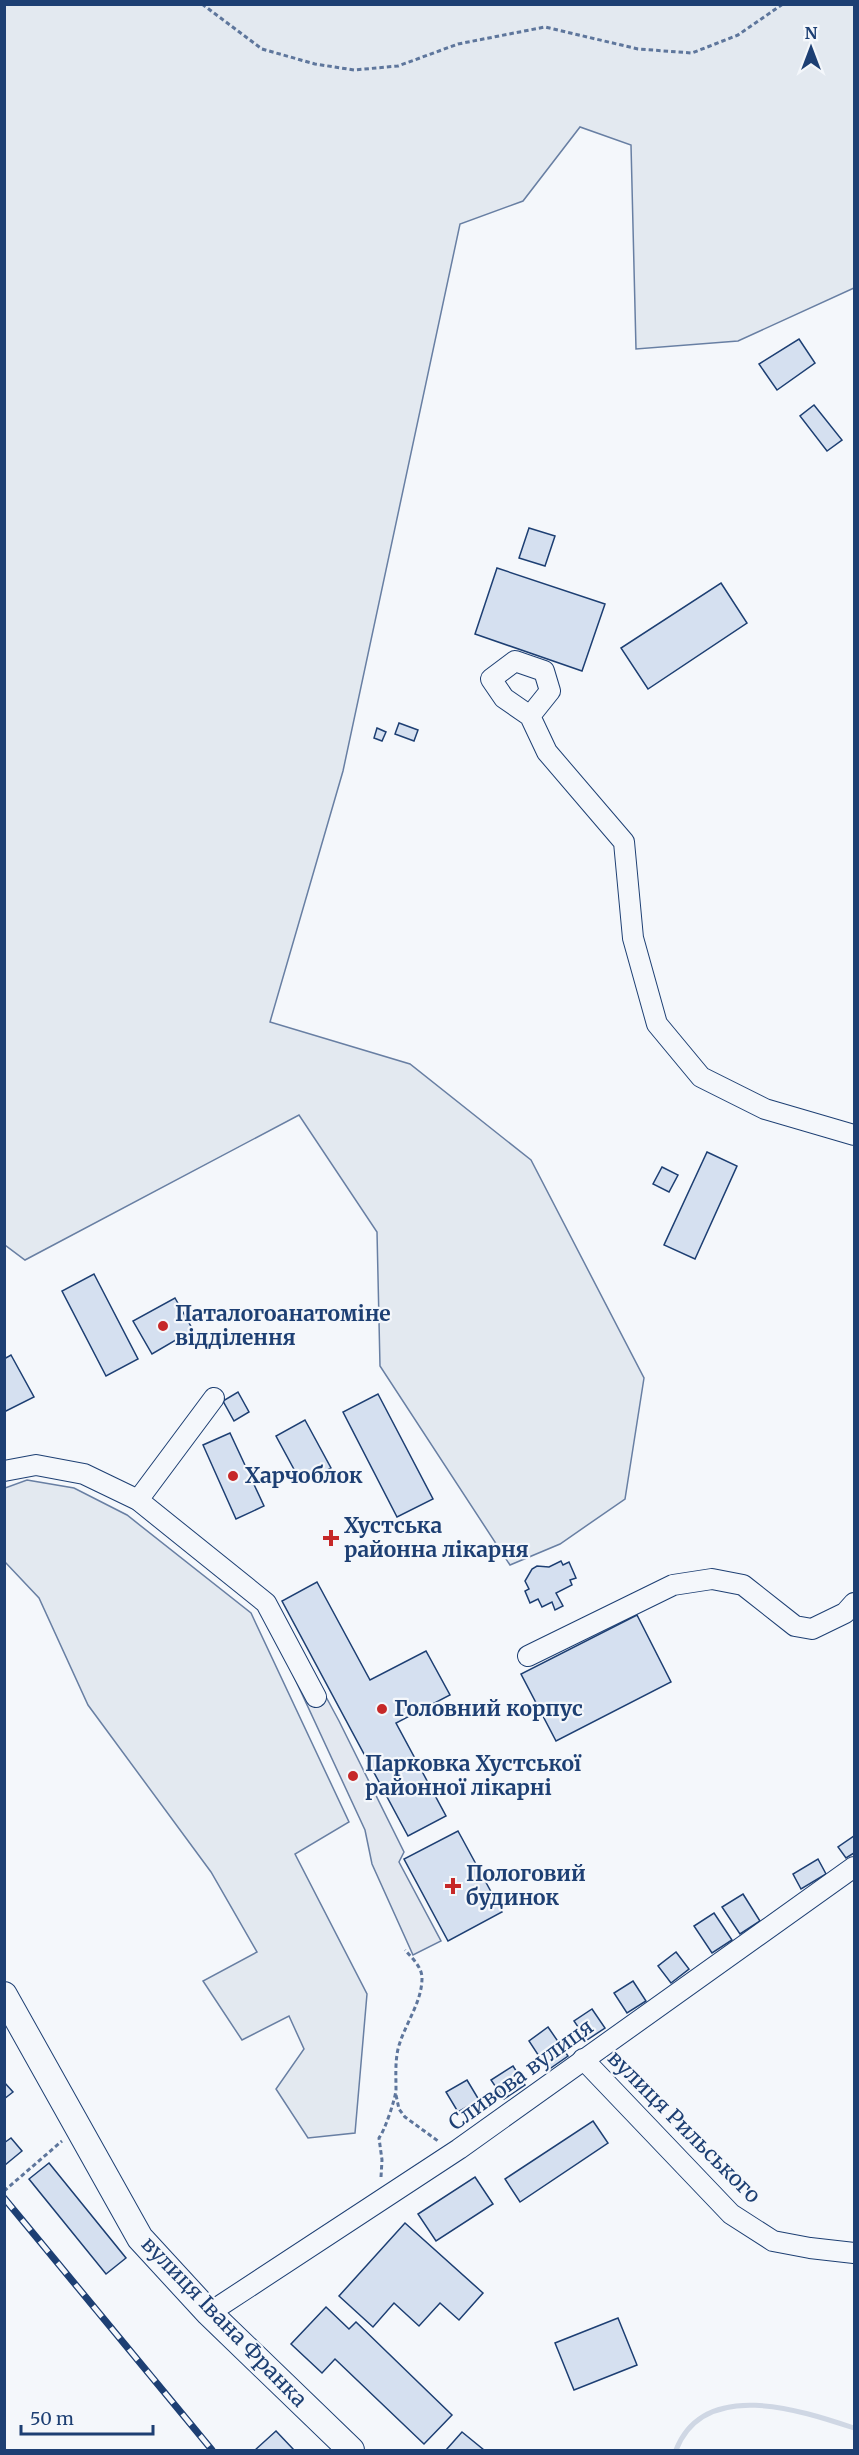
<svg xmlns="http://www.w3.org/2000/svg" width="859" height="2455" font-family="Merriweather,serif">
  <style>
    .green { fill: #e3e9f0; stroke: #687fa3; stroke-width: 1.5 }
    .parking { fill: #e3e8f0; stroke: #687fa3; stroke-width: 1.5 }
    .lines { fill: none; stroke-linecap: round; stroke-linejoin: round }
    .stream { stroke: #cfd7e4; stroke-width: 5 }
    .building { fill: #d5e0f0; stroke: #1d3f73; stroke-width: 1.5 }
    .minor-casing { stroke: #1d3f73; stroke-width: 22 }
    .major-casing { stroke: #1d3f73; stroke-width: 28 }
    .path { stroke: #5e769c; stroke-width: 3; stroke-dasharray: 4.5 3; stroke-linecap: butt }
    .minor { stroke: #f4f7fb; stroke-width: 20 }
    .major { stroke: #f4f7fb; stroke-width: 26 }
    .rail-casing { stroke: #1d3f73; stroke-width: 7 }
    .rail { stroke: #f4f7fb; stroke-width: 4.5; stroke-dasharray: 14; stroke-linecap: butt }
    .poi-dot { fill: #c62828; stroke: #f4f7fb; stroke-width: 2 }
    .labels { text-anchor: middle; stroke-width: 4.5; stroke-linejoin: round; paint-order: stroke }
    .poi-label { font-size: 21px; font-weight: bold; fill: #1d3f73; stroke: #f4f7fb; text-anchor: start }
    .street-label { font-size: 21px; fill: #1d3f73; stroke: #f4f7fb }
  </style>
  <rect width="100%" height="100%" fill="#f4f7fb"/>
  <g class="green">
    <path d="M5 4 854 5V288L738 341 636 349 631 145 580 127 523 201 460 224 343 771 270 1022 410 1064 531 1160 644 1378 625 1499 560 1544 510 1565 380 1366 377 1232 299 1115 25 1260 5 1245Z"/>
    <path d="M27 1480 74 1488 127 1515 251 1613 349 1822 295 1854 367 1994 355 2133 308 2138 276 2089 304 2049 289 2016 242 2040 203 1981 257 1952 211 1872 88 1705 39 1598 5 1562V1488Z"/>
  </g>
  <path class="parking" d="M277 1606 339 1721 404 1852 399 1862 441 1941 413 1955 372 1864 365 1830 264 1612Z"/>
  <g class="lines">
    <path class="stream" d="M676 2450C704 2378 800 2410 854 2428"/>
  </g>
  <g class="building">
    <path d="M799 339 815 363 777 390 759 364Z"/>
    <path d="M814 405 842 440 827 451 800 416Z"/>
    <path d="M529 528 555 536 545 566 519 558Z"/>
    <path d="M497 568 605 604 582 671 475 634Z"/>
    <path d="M721 583 747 623 648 689 621 648Z"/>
    <path d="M399 723 418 730 414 741 395 734Z"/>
    <path d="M377 728 386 732 382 741 374 738Z"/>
    <path d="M707 1152 737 1166 695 1259 664 1245Z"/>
    <path d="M662 1167 678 1175 669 1192 653 1184Z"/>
    <path d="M94 1274 138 1359 106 1376 62 1291Z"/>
    <path d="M175 1298 193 1330 152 1354 133 1321Z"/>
    <path d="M11 1355 34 1397 4 1412V1359Z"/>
    <path d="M238 1392 249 1412 234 1421 223 1401Z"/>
    <path d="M378 1394 433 1499 397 1517 343 1412Z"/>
    <path d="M305 1420 331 1468 302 1484 276 1436Z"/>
    <path d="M230 1433 264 1506 236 1519 203 1445Z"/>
    <path d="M561 1561 563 1565 569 1562 576 1578 570 1580 572 1585 556 1593 563 1606 555 1610 552 1602 542 1607 538 1599 530 1603 525 1591 529 1589 525 1581 532 1569 537 1566 549 1567Z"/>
    <path d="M317 1582 370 1680 426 1651 450 1695 396 1723 446 1816 408 1836 282 1601Z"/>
    <path d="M637 1615 671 1682 556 1741 521 1674Z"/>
    <path d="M458 1831 502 1912 448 1941 404 1859Z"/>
    <path d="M854 1836V1853L846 1858 838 1847Z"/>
    <path d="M818 1859 826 1874 801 1889 793 1874Z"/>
    <path d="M743 1894 760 1921 740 1934 722 1907Z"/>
    <path d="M714 1913 732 1940 712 1953 694 1926Z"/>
    <path d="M676 1952 689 1969 671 1983 658 1966Z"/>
    <path d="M633 1981 646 2001 627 2013 614 1993Z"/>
    <path d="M592 2009 605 2028 587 2040 574 2021Z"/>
    <path d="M548 2027 568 2056 548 2070 529 2041Z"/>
    <path d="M513 2066 525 2085 504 2099 491 2080Z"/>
    <path d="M467 2080 479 2100 458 2112 446 2092Z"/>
    <path d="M4 2082 13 2092 4 2099Z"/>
    <path d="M593 2121 608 2143 520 2202 505 2179Z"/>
    <path d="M11 2138 22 2151 5 2165 4 2143Z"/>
    <path d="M49 2163 126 2258 106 2274 29 2179Z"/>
    <path d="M475 2177 493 2204 436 2241 418 2214Z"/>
    <path d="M405 2223 483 2293 459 2320 440 2303 419 2326 394 2303 373 2327 339 2296Z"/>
    <path d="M326 2307 349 2329 356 2322 452 2415 424 2444 335 2359 322 2373 291 2344Z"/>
    <path d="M618 2318 637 2365 574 2390 555 2343Z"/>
    <path d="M276 2431 294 2450H255Z"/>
    <path d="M462 2432 484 2450H446Z"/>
  </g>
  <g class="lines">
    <defs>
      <g id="minor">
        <path d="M530 716 550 691 544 671 515 661 491 679 504 698 530 716 547 752 624 842 633 938 657 1024 701 1077 765 1109 854 1135"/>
        <path d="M4 1471 36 1465 84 1474 138 1500 266 1603 316 1697"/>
        <path d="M138 1500 214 1398"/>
        <path d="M528 1656 673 1585 712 1579 743 1585 795 1626 812 1629 845 1613 854 1603"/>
        <path d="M583 2059 731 2214 773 2241 810 2248 854 2253"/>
        <path d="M209 2313 459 2149 854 1867"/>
      </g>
      <path id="major" d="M4 1995 140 2238 209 2313 351 2450"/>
    </defs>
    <use href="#minor" class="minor-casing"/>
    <use href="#major" class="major-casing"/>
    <g class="path">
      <path d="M202 4 262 49 315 64 354 70 398 66 458 44 545 27 638 49 692 53 738 35 783 4"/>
      <path d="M396 2095 399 2109 405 2117 438 2141"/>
      <path d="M381 2177 382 2160 379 2138C385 2130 395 2100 396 2090 396 2076 395 2063 398 2049 404 2025 422 2003 422 1978 422 1967 412 1958 405 1950"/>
      <path d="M4 2191 62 2141"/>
    </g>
    <use href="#minor" class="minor"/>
    <use href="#major" class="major"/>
    <defs>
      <path id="rail" d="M4 2198 212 2450"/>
    </defs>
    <use href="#rail" class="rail-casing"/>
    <use href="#rail" class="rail"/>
  </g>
  <g class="poi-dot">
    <circle cx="163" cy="1326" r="6"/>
    <circle cx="233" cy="1476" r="6"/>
    <path d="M328 1529h6v6h6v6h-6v6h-6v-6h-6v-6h6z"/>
    <circle cx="382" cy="1709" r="6"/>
    <circle cx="353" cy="1776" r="6"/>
    <path d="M450 1877h6v6h6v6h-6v6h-6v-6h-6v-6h6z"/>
  </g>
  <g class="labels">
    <g class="poi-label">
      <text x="175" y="1321">Паталогоанатоміне<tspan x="175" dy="24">відділення</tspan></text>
      <text x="245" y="1483">Харчоблок</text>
      <text x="344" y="1533">Хустська<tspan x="344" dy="24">районна лікарня</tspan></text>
      <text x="394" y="1716">Головний корпус</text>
      <text x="365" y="1771">Парковка Хустської<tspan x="365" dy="24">районної лікарні</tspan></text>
      <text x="466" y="1881">Пологовий<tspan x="466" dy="24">будинок</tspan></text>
    </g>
    <g class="street-label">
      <text transform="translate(521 2075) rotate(-36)" y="7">Сливова вулиця</text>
      <text transform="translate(684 2127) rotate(45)" y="7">вулиця Рильського</text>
      <text transform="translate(224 2322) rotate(46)" y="7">вулиця Івана Франка</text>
    </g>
  </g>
  <rect width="859" height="2455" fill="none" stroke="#1d3f73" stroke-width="12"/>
  <g transform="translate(811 48)" stroke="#f4f7fb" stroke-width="4.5" paint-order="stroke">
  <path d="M0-4.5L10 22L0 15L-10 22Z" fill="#1d3f73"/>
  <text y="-9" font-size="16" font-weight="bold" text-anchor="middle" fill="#1d3f73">N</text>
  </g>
  <path d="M21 2425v9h132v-9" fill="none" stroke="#1d3f73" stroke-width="3"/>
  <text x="30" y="2425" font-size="18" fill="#1d3f73" stroke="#f4f7fb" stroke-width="4.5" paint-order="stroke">50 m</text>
</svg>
